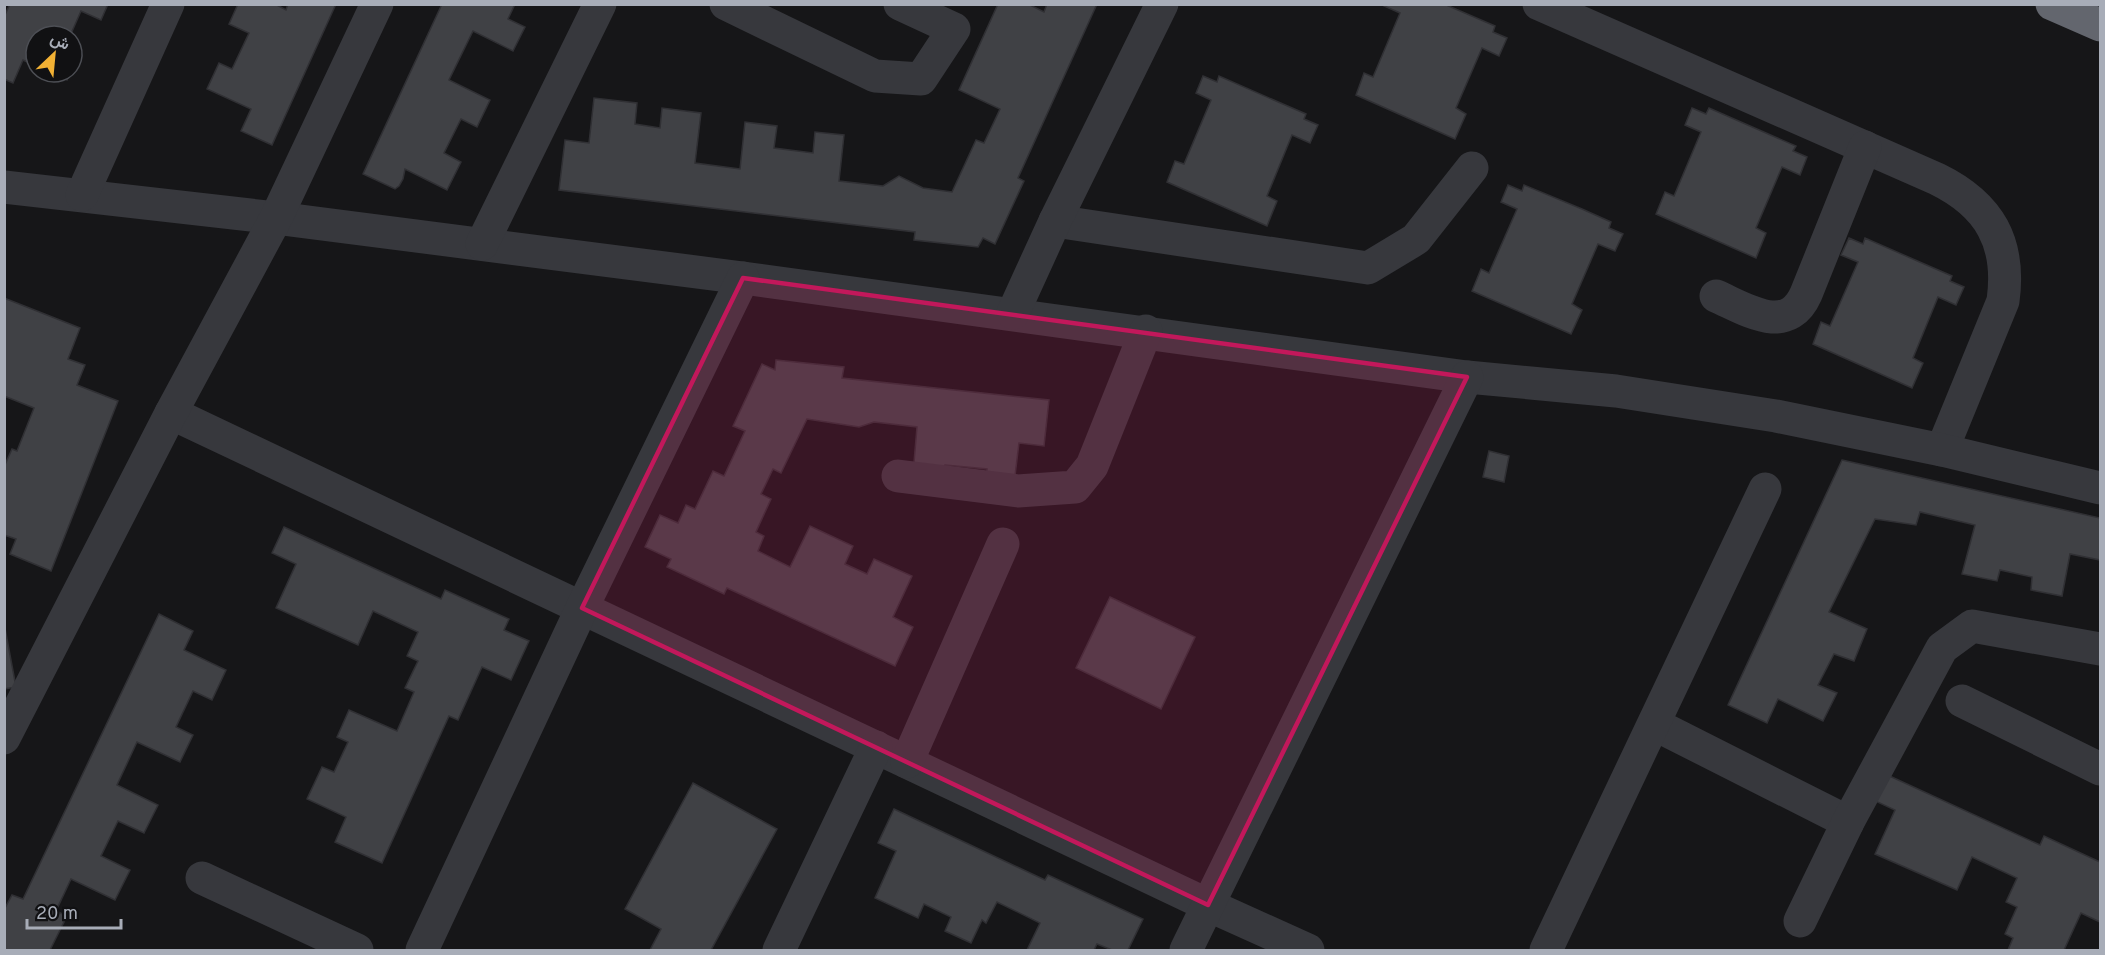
<svg xmlns="http://www.w3.org/2000/svg" width="2105" height="955" font-family="Overpass,Vazirmatn,sans-serif">
  <style>
    .building { fill: #404145; stroke: #303034; stroke-width: 1.5 }
    .lines { fill: none; stroke-linecap: round; stroke-linejoin: round }
    .minor { stroke: #37383d; stroke-width: 33 }
    .highway { stroke: #63666e; stroke-width: 33 }
    .marked { fill: #c2185b; fill-opacity: 0.2; stroke: #c2185b; stroke-width: 4.5; stroke-linejoin: round }
  </style>
  <rect width="100%" height="100%" fill="#161618"/>
  <g class="building">
    <path d="M10 4H108L101 20 81 11 70 36H36V66L23 60 13 83 4 79V17Z"/>
    <path d="M238 4H275L286 10 288 4H336L272 145 241 131 251 109 207 89 219 63 232 69 249 33 229 24Z"/>
    <path d="M442 4H515L508 19 525 27 513 51 473 31 449 80 490 100 477 127 461 119 444 153 461 162 447 190 405 169 403 179 399 186 395 189 363 174Z"/>
    <path d="M998 4H1028L1044 12 1047 4H1097L1018 178 1024 181 995 244 983 238 978 247 914 240 915 232 559 190 565 140 589 143 594 98 637 103 635 124 660 128 662 108 701 113 695 163 740 169 745 122 777 126 774 148 813 153 815 132 844 135 839 181 883 186 899 176 923 188 952 192 976 140 984 143 1000 109 959 90Z"/>
    <path d="M1385 4H1444L1495 26 1493 32 1507 38 1499 56 1482 48 1456 108 1466 114 1455 139 1356 95 1364 73 1373 77 1400 13 1384 6Z"/>
    <path d="M50 72H70L67 80Z"/>
    <path d="M1203 76 1217 82 1219 76 1276 101 1306 114 1304 119 1318 125 1310 143 1292 135 1267 196 1277 201 1267 226 1167 182 1175 161 1184 164 1211 100 1196 93Z"/>
    <path d="M1692 108 1706 114 1709 108 1766 133 1796 146 1793 151 1807 157 1800 175 1782 167 1756 228 1766 233 1756 258 1656 214 1665 192 1674 196 1701 132 1685 125Z"/>
    <path d="M1508 185 1522 191 1524 185 1582 209 1611 222 1609 228 1623 234 1615 251 1598 244 1572 304 1582 310 1571 334 1472 291 1481 269 1489 273 1517 209 1501 202Z"/>
    <path d="M1849 238 1863 244 1865 238 1922 263 1952 276 1950 281 1964 287 1956 305 1938 297 1913 358 1923 363 1912 388 1813 344 1821 322 1830 326 1858 262 1841 255Z"/>
    <path d="M4 298 80 328 68 359 85 365 77 385 118 401 51 571 10 554 16 539 4 535V467L12 449 17 451 34 408 4 396Z"/>
    <path d="M776 360 844 367 842 378 1049 400 1044 446 1019 443 1014 484 986 481 987 469 945 465 943 478 913 474 917 427 874 422 859 427 807 419 781 473 773 469 761 494 771 499 756 532 764 536 758 551 790 567 810 526 853 546 845 564 867 574 874 559 912 576 893 617 913 627 895 666 727 588 724 594 667 567 671 559 645 547 660 515 678 523 686 505 695 509 713 471 724 476 745 431 733 426 762 364 775 370Z"/>
    <path d="M1489 451 1509 456 1504 482 1483 477Z"/>
    <path d="M1842 460 2100 518V560L2070 554 2062 596 2031 590 2032 577 2000 570 1997 581 1962 574 1975 525 1920 512 1916 525 1875 519 1829 612 1867 629 1854 661 1834 654 1818 685 1837 693 1823 721 1778 699 1767 723 1728 705Z"/>
    <path d="M284 527 441 599 445 590 509 619 504 630 529 641 511 680 482 667 458 720 449 716 382 863 335 842 346 817 307 799 322 767 334 772 348 742 337 737 349 710 397 731 414 692 405 688 418 661 407 656 418 632 373 611 358 645 276 608 296 564 272 553Z"/>
    <path d="M1110 597 1195 637 1161 709 1076 668Z"/>
    <path d="M159 614 193 631 184 650 226 670 212 700 193 691 176 727 193 735 180 762 137 742 117 785 158 805 144 833 118 821 101 856 130 870 115 900 71 879 56 911 67 916 50 950H4V910L12 895 23 899Z"/>
    <path d="M4 623 16 687 4 689Z"/>
    <path d="M1883 773 2040 845 2044 836 2100 862V922L2081 913 2064 950H2008L2013 938 2005 934 2017 907 2006 902 2017 878 1972 857 1957 890 1875 854 1895 810 1871 799Z"/>
    <path d="M693 783 777 829 711 950H650L661 929 625 909Z"/>
    <path d="M894 809 1045 880 1048 875 1143 919 1128 950H1112L1097 944 1094 950H1027L1040 923 997 902 986 923 982 920 971 943 945 931 951 917 924 904 918 918 875 898 896 851 878 843Z"/>
  </g>
  <g class="lines">
    <g class="minor">
      <path d="M726 4 875 76 921 79 954 29 900 4"/>
      <path d="M1539 4 1937 179C1990 205 2011 243 2003 301L1942 450"/>
      <path d="M4 187 276 218 743 278 1467 377 1616 391 1776 416 1942 450 2100 488"/>
      <path d="M82 195 168 4"/>
      <path d="M1055 221 1368 268 1416 239 1472 168"/>
      <path d="M482 244 600 4"/>
      <path d="M1716 296C1746 309 1787 337 1806 294L1865 147"/>
      <path d="M1013 313 1055 221 1162 4"/>
      <path d="M171 413 1208 905 1308 950"/>
      <path d="M898 476 1018 491 1075 487 1092 466 1146 331"/>
      <path d="M1962 701 2100 769"/>
      <path d="M1654 724 1848 822"/>
      <path d="M4 738 171 413 276 218 377 4"/>
      <path d="M907 762 1003 544"/>
      <path d="M202 878 357 950"/>
      <path d="M1800 921 1848 822 1942 648 1972 626 2100 649"/>
      <path d="M422 950 582 608 743 278"/>
      <path d="M779 950 876 747"/>
      <path d="M1186 950 1467 377"/>
      <path d="M1546 950 1765 489"/>
    </g>
    <path class="highway" d="M2052 4 2100 25"/>
  </g>
  <path class="marked" d="M743 278 1467 377 1208 905 582 608Z"/>
  <rect width="2105" height="955" fill="none" stroke="#a8adb8" stroke-width="12"/>
  <g transform="translate(54 54) rotate(26)"><circle r="28" fill="#111113" stroke="#4d4f55" stroke-width="1.5"/>
  <path d="M0-4.5L10 22L0 15L-10 22Z" fill="#f2b134"/>
  <text y="-9" font-size="16" font-weight="bold" text-anchor="middle" fill="#a8adb8">ش</text>
  </g>
  <path d="M27 919v9h94v-9" fill="none" stroke="#a8adb8" stroke-width="3"/>
  <text x="36" y="919" font-size="18" fill="#a8adb8" stroke="#111113" stroke-width="4.5" paint-order="stroke">20 m</text>
</svg>
